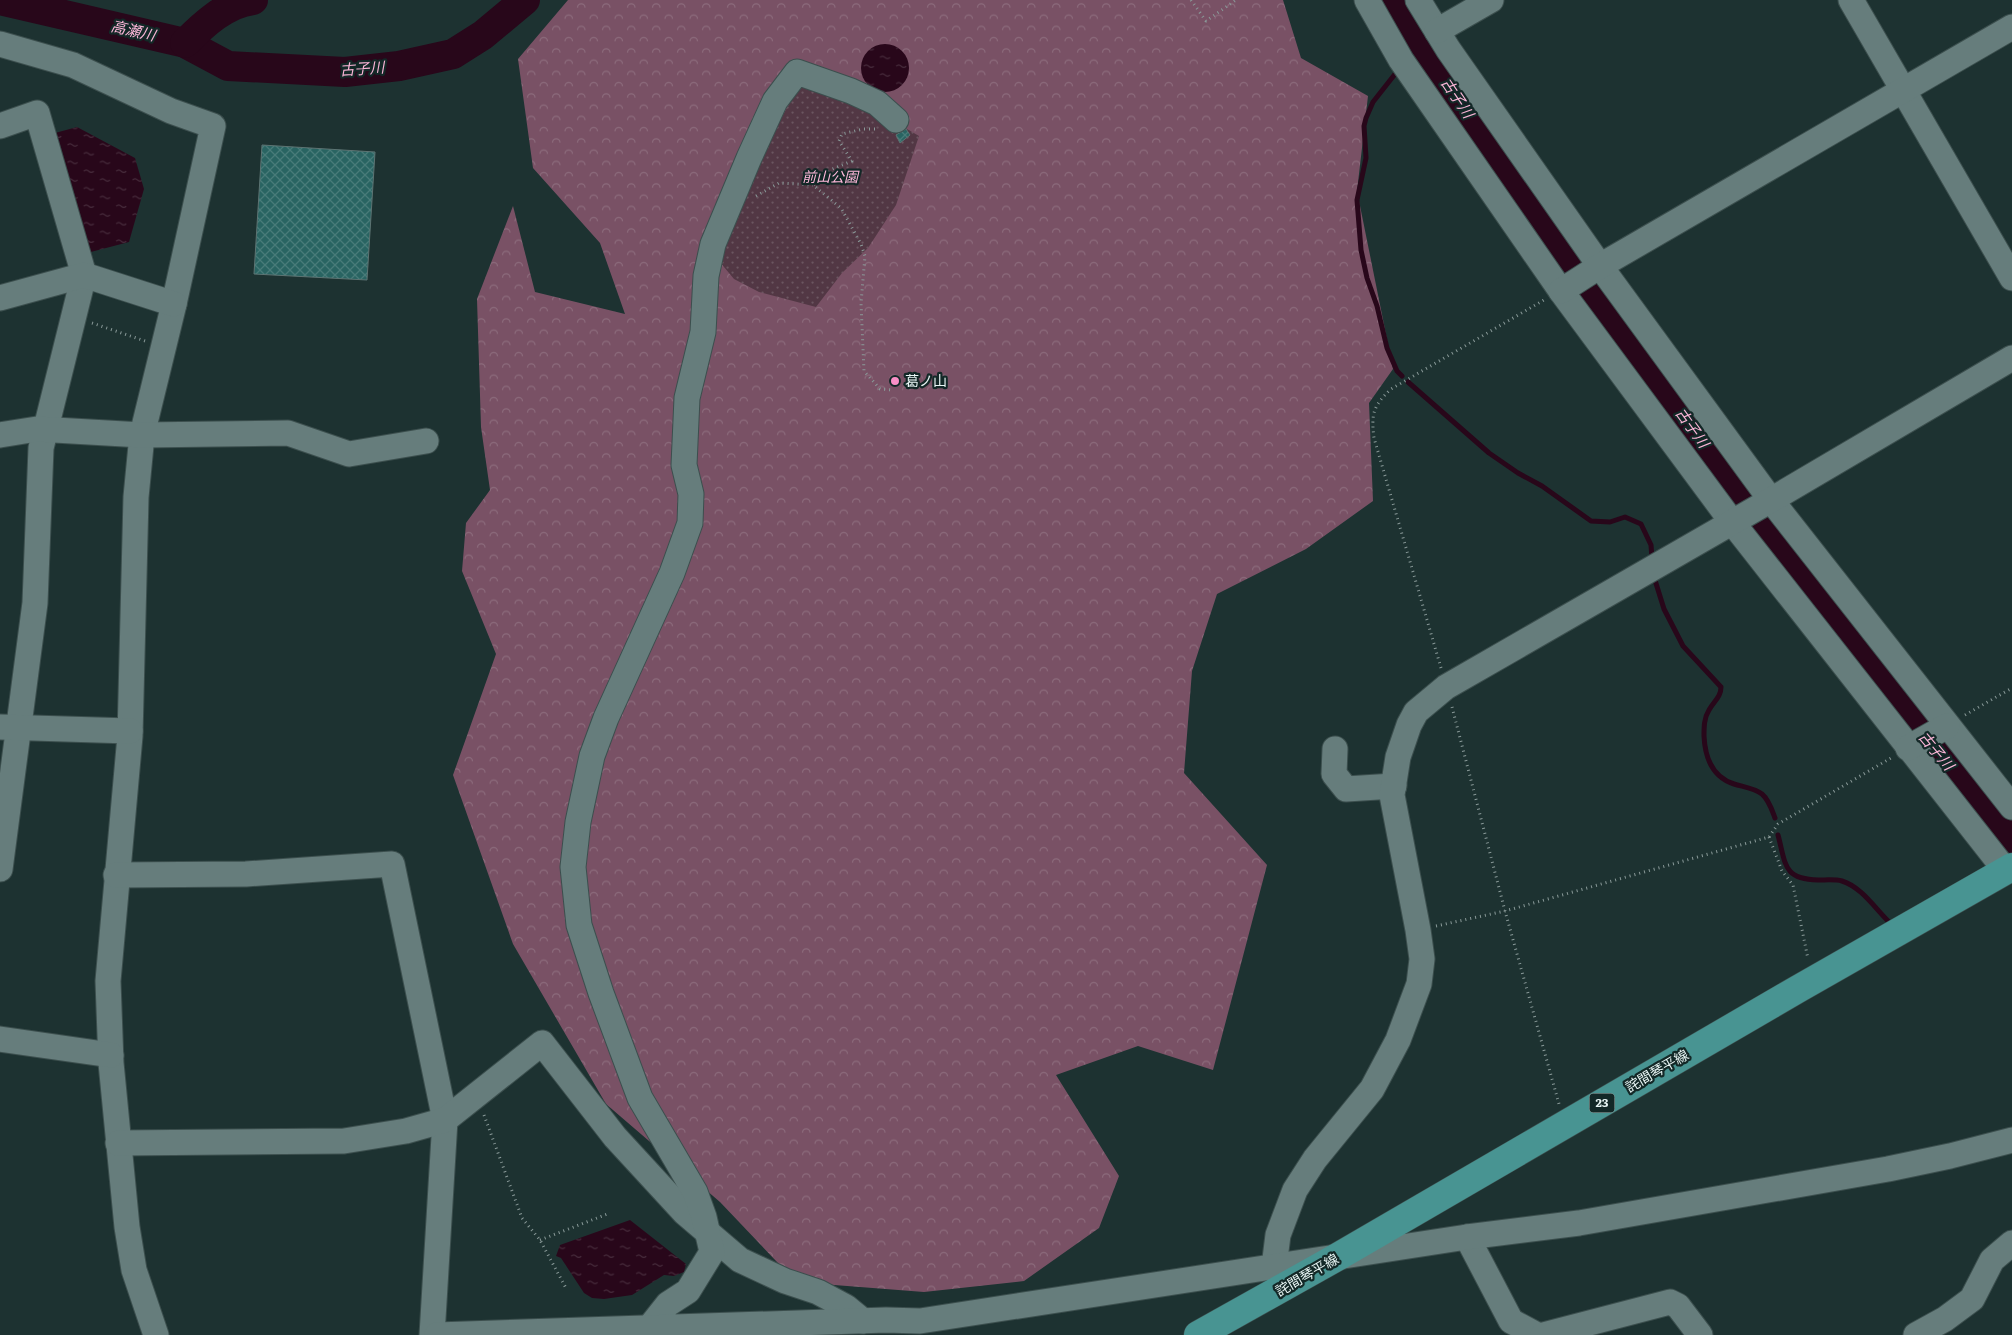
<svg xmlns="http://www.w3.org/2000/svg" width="2012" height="1335" font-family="Literata,'Noto Sans JP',serif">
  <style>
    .forest { fill: url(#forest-crowns) }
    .park { fill: url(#park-dots) }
    .water { fill: url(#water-ripples) }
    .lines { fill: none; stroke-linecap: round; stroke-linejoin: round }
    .stream { stroke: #28071a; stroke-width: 5 }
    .river { stroke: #28071a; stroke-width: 30 }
    .building { fill: url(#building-cross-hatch); stroke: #5d7473 }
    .minor-casing { stroke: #3c4f4e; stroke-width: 27 }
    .major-casing { stroke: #3c4f4e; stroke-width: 29 }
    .path { stroke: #8a9a99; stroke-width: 3; stroke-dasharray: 1 4; stroke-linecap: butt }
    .minor { stroke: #667d7c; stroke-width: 25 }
    .major { stroke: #489492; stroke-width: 28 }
    .poi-dot { fill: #fa8fc7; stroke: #132827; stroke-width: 2 }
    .labels { text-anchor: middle; stroke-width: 4.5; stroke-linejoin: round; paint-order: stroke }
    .shield { fill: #132827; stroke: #a9b8b7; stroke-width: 1 }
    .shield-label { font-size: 12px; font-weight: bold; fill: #e9f6f5 }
    .park-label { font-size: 14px; font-style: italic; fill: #ffb9db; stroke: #132827 }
    .poi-label { font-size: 14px; fill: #e9f6f5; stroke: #132827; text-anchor: start }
    .street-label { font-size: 14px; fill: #e9f6f5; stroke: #132827 }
    .water-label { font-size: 15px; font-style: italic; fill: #fbb5d7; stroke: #132827 }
  </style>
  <defs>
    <pattern id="forest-crowns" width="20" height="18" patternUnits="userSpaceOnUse" patternTransform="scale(1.25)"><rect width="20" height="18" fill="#795165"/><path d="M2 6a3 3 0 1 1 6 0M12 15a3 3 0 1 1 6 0" fill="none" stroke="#8c6b7c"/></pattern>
    <pattern id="park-dots" width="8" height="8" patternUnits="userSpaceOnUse" patternTransform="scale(1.25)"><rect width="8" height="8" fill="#523744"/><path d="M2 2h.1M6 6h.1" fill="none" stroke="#6b5560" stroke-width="1.8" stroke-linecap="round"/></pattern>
    <pattern id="water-ripples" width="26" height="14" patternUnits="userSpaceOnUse" patternTransform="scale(1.25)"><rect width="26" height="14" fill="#28071a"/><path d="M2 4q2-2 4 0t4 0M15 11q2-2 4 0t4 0" fill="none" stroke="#472c3c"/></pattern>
    <pattern id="building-cross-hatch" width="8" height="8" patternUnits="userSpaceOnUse" patternTransform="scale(1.25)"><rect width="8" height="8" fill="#296462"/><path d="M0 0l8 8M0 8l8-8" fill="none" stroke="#487b79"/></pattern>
  </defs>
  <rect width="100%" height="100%" fill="#1d3231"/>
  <path class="forest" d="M568 0H1283L1301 58 1368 96 1357 191 1393 369 1369 403 1373 501 1306 549 1217 594 1192 671 1184 773 1267 865 1213 1070 1138 1046 1056 1075 1119 1176 1099 1228 1024 1281 924 1292 796 1282 720 1202 606 1104 513 944 453 775 496 654 462 571 466 523 490 490 481 427 477 299 513 206 535 292 625 314 600 243 533 168 518 59Z"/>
  <path class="park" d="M802 82 859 101 919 136 896 205 868 248 842 273 816 307 759 292 734 279 719 261 723 234 776 127Z"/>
  <g class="water">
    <circle cx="885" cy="68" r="24"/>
    <path d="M77 127 135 158 144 189 129 242 87 253 55 133Z"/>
    <path d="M630 1220 686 1264 684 1272 674 1276 664 1275 632 1295 604 1299 592 1298 584 1293 561 1258 556 1256 560 1245Z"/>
  </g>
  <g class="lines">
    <g class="stream">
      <path d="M1407 59 1419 43"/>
      <path d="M1399 69 1373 102 1366 118 1364 126 1366 158 1357 200 1361 250 1367 278 1377 306 1387 348 1397 371 1402 376"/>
      <path d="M1408 382 1489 453 1518 473 1542 486 1591 521 1610 522 1625 517 1641 524 1651 545 1652 558"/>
      <path d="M1654 577 1664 609 1683 646 1721 687C1721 697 1714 701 1709 710 1704 718 1704 727 1704 736 1705 757 1712 777 1734 784 1744 787 1754 788 1762 794 1769 800 1772 810 1775 818"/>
      <path d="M1778 835C1786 865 1783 879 1818 880 1826 880 1835 879 1842 881 1861 887 1874 907 1888 921"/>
    </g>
    <g class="river">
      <path d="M0 0 185 43 228 66 345 72 399 66 453 54 483 35 525 0"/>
      <path d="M1391 0 1485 141 1727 476 1915 725 2012 842"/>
      <path d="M185 43C203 25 226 3 253 0"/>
    </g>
  </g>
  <g class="building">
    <path d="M906 129 910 135 900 143 896 135Z"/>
    <path d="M262 145 375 152 367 280 254 274Z"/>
  </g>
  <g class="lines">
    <defs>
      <g id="minor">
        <path d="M1367 0 1401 60 1561 291 1732 522 2006 871"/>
        <path d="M1418 0 1448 49 1600 266 1771 500 2012 807"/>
        <path d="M1851 0 2012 278"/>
        <path d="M1437 31 1491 0"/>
        <path d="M0 44 73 65 171 111 213 126 174 304 142 435 136 497 130 736 108 981 111 1063 127 1227 134 1270 156 1335"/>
        <path d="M0 126 37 113 84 275 41 448 35 603 0 869"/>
        <path d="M1561 291 1600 266 2012 27"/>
        <path d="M0 298 84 275 174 304"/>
        <path d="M0 435 37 429 142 435 288 433 349 454 426 441"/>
        <path d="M0 727 130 731"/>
        <path d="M1908 748 1947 726"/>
        <path d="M1335 749 1334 774 1346 789 1394 786"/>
        <path d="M116 875 246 874 392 864 445 1120 432 1335"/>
        <path d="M0 1039 111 1055"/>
        <path d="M118 1143 344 1141 406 1131 445 1120 542 1043 615 1137 685 1213 740 1260 785 1281 818 1292 846 1307 863 1321"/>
        <path d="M1467 1237 1511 1321 1537 1335"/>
        <path d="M1274 1267 1278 1235 1295 1190 1315 1159 1372 1089 1398 1040 1419 984 1422 959 1418 930 1392 795 1398 757 1409 725 1416 712 1446 687 1771 500 2012 358"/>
        <path d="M649 1328 668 1304 688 1291 712 1252 704 1217 695 1192 640 1098 601 993 579 925 573 867 578 822 592 756 606 718 672 573 690 523 691 494 684 465 687 398 703 332 706 276 713 244 749 158 775 101 797 72 851 91 877 103 896 120"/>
        <path d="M437 1335 886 1320 920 1321 1467 1237 1579 1223 1888 1169 1950 1156 2012 1140"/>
        <path d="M1543 1335 1670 1302 1678 1306 1700 1335"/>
        <path d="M1916 1335 1945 1319 1972 1299 1992 1260 2012 1243"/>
      </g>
      <path id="major" d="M1198 1335 1339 1256 1798 989 2012 867"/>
    </defs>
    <use href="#minor" class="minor-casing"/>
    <use href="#major" class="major-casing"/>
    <g class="path">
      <path d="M1191 0 1206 21 1236 0"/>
      <path d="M875 129H863L842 134 839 141 852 161 830 170 813 185 841 208 861 244 865 256 861 303 864 371 880 389 894 390"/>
      <path d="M756 196 779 183 813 185"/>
      <path d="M92 323 145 341"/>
      <path d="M1441 668 1374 438C1371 414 1373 406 1391 389L1544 300"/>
      <path d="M1452 707 1505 911 1559 1104"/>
      <path d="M1965 715 2012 688"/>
      <path d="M1769 837 1782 871 1793 885 1808 959"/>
      <path d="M1436 926 1505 911 1769 837 1778 824 1891 758"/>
      <path d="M484 1115 522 1218 540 1240 567 1290"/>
      <path d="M540 1240 610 1213"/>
    </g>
    <use href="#minor" class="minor"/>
    <use href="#major" class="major"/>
  </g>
  <circle class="poi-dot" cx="895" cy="381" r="5"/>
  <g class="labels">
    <rect class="shield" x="1589.5" y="1093.5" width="25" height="19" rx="4"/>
    <g class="shield-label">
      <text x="1602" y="1107">23</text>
    </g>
    <g class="park-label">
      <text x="830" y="182">前山公園</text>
    </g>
    <g class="poi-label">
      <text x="905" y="386">葛ノ山</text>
    </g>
    <g class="street-label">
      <text transform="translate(1657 1071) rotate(-30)" y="5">詫間琴平線</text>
      <text transform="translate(1307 1275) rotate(-30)" y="5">詫間琴平線</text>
    </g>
    <g class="water-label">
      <text transform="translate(133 31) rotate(13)" y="5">高瀬川</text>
      <text transform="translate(362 69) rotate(-4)" y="5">古子川</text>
      <text transform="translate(1457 98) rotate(56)" y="5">古子川</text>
      <text transform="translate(1692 428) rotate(54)" y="5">古子川</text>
      <text transform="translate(1936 751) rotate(50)" y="5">古子川</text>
    </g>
  </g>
</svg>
